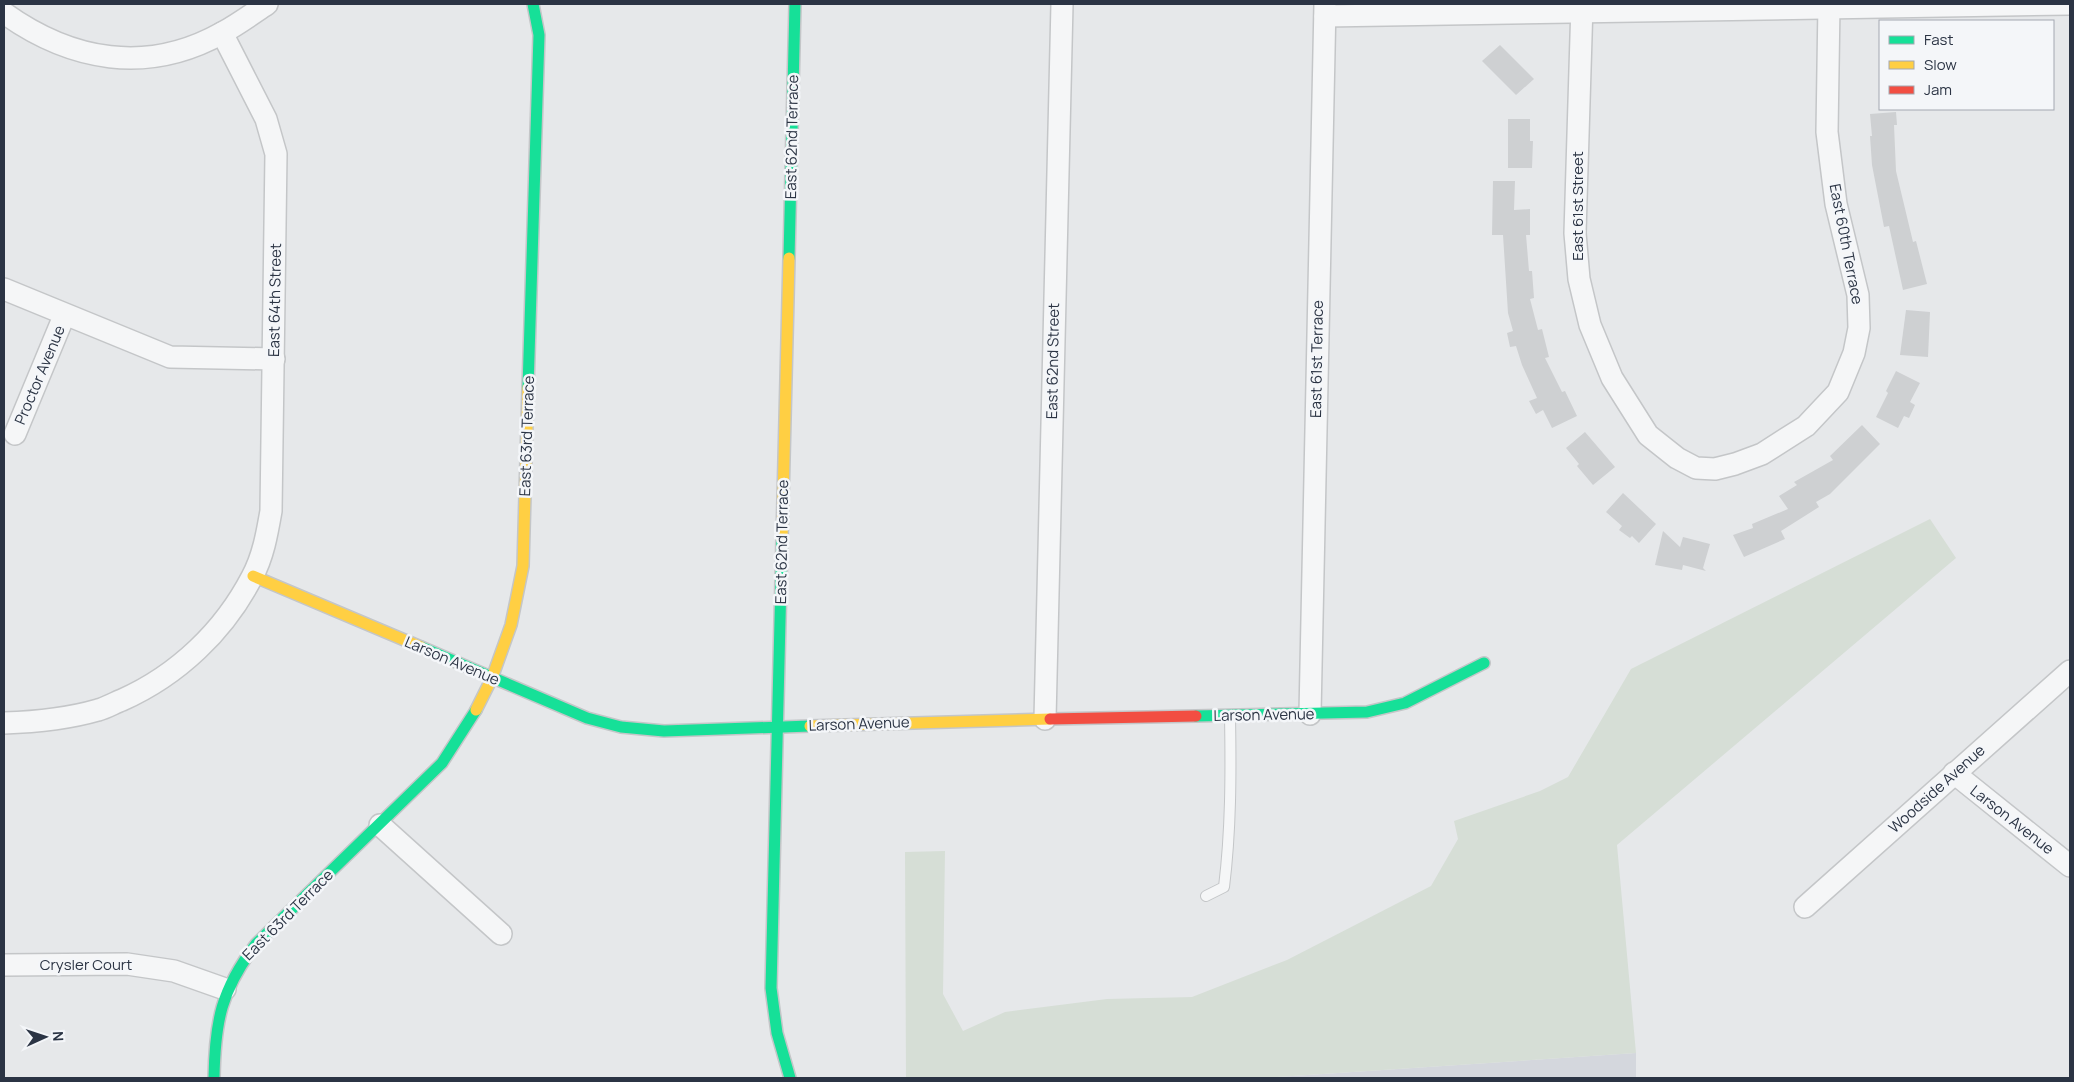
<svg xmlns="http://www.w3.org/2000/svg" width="2074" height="1082" font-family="Manrope,sans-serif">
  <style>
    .built { fill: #d4d7dd }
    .green { fill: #d6ded6 }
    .building { fill: #ced0d2 }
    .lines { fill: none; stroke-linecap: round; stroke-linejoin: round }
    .lane-casing { stroke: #c4c6c8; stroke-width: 12 }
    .street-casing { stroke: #c4c6c8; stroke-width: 24 }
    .fast-casing { stroke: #c4c6c8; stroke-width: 14 }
    .slow-casing { stroke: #c4c6c8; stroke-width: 14 }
    .jam-casing { stroke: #c4c6c8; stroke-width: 14 }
    .lane { stroke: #f5f6f7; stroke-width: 10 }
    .street { stroke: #f5f6f7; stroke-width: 21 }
    .fast { stroke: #16e098; stroke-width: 11 }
    .slow { stroke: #ffcf43; stroke-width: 11 }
    .jam { stroke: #f24e42; stroke-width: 11 }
    .labels { text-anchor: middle; stroke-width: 5; stroke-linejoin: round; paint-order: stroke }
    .street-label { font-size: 15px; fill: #2b3444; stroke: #f4f6f9 }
  </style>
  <rect width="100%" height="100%" fill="#e6e8ea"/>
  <path class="built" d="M1636 1053V1078H1264Z"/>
  <path class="green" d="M1930 519 1956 558 1617 845 1636 1053 1264 1078H906L905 852 945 851 943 994 963 1031 1005 1012 1107 999 1192 997 1287 960 1431 886 1458 839 1454 821 1540 791 1568 777 1631 669Z"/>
  <g class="building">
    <path d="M1500 45 1534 79 1516 95 1482 61Z"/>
    <path d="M1896 112 1897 125H1894L1896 171 1913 242 1916 241 1927 284 1903 290 1889 226 1884 227 1872 165 1870 136H1872L1870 114Z"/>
    <path d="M1508 119H1530V141H1533L1532 168H1508Z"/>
    <path d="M1493 181H1515L1514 210 1530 209V235H1526L1529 271H1532L1534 298 1530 299 1538 330 1542 329 1549 357 1545 358 1562 392 1565 391 1577 416 1552 428 1543 410 1536 414 1529 401 1537 398 1522 365 1516 346 1510 347 1507 333 1513 331 1508 313 1503 235H1492Z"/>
    <path d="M1906 310 1930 312 1928 357 1900 355Z"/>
    <path d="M1896 371 1920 383 1910 402 1915 405 1909 418 1904 416 1898 428 1876 417 1888 393 1886 391Z"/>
    <path d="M1862 425 1880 444 1830 494 1816 502 1819 507 1781 531 1785 539 1744 557 1733 535 1753 528 1752 524 1788 509 1779 496 1797 485 1794 482 1833 460 1830 456Z"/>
    <path d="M1585 432 1615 467 1593 485 1577 466 1579 464 1566 448Z"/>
    <path d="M1623 493 1656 524 1639 543 1632 536 1630 538 1619 530 1622 526 1606 512Z"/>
    <path d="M1663 531 1680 547 1683 537 1710 544 1703 568 1706 571 1683 565 1682 570 1655 565Z"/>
  </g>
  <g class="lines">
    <defs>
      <path id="lane" d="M1206 896 1224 887C1231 830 1231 773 1230 716"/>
      <g id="street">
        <path d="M1582 4 1575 233 1579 279 1590 325 1612 378 1648 435 1677 458 1696 468 1715 469 1735 464 1762 454 1806 426 1838 392 1854 353 1859 328 1858 295 1836 204 1827 132 1829 4"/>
        <path d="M4 13C71 61 147 75 222 33 237 25 252 14 267 4"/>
        <path d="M1325 16 2070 4"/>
        <path d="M4 289 170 357 274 359"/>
        <path d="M15 434 64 316"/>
        <path d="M1310 714 1325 4"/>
        <path d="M1045 719 1062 4"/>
        <path d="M4 723C36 722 67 719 98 710 106 708 114 703 122 700 178 675 224 631 252 577 263 557 267 534 271 511L276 154 266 119 222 33"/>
        <path d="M1954 773 2070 866"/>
        <path d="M380 825 501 934"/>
        <path d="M1805 907 2070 671"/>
        <path d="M4 965 127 964 174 971 225 989"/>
      </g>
      <g id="fast">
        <path d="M789 258 795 4"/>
        <path d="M528 388 539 35 533 4"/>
        <path d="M782 539 771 988 777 1033 790 1078"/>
        <path d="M421 647 587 718 621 727 664 731 810 726"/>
        <path d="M1196 716 1367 712 1405 703 1484 663"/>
        <path d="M214 1078C215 1021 221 990 256 944L442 763 476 710"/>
      </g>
      <g id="slow">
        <path d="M782 539 789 258"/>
        <path d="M253 576 421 647"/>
        <path d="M476 710 492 678 511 625 523 566 528 388"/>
        <path d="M810 726 1050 719"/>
      </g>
      <path id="jam" d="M1050 719 1196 716"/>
    </defs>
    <use href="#lane" class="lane-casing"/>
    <use href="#street" class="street-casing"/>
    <use href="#fast" class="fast-casing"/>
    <use href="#slow" class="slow-casing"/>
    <use href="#jam" class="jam-casing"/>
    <use href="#lane" class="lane"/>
    <use href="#street" class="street"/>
    <use href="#fast" class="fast"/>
    <use href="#slow" class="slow"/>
    <use href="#jam" class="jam"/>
  </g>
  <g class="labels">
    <g class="street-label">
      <text transform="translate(792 137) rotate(-89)" y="5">East 62nd Terrace</text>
      <text transform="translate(1578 206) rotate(-90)" y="5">East 61st Street</text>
      <text transform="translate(1846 244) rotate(79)" y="5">East 60th Terrace</text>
      <text transform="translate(275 300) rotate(-89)" y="5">East 64th Street</text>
      <text transform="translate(1317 359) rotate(-89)" y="5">East 61st Terrace</text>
      <text transform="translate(1053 361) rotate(-89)" y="5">East 62nd Street</text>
      <text transform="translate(40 375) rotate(-67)" y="5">Proctor Avenue</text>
      <text transform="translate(527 436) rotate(-88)" y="5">East 63rd Terrace</text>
      <text transform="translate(782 542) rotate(-89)" y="5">East 62nd Terrace</text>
      <text transform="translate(452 661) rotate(23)" y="5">Larson Avenue</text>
      <text transform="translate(1264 715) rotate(-1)" y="5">Larson Avenue</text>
      <text transform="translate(859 724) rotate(-2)" y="5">Larson Avenue</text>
      <text transform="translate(1937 789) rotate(-42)" y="5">Woodside Avenue</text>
      <text transform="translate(2012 820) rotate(38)" y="5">Larson Avenue</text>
      <text transform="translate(288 915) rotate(-45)" y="5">East 63rd Terrace</text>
      <text x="86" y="970">Crysler Court</text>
    </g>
  </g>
  <rect width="2074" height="1082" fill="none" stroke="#2b3444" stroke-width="10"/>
  <rect x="1879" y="20" width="175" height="90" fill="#f4f6f9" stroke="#a4a8b1"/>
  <rect x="1889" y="36" width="25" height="8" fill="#16e098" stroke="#a4a8b1"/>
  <text x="1924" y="45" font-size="15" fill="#2b3444">Fast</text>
  <rect x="1889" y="61" width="25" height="8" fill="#ffcf43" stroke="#a4a8b1"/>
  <text x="1924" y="70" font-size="15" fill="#2b3444">Slow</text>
  <rect x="1889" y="86" width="25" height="8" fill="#f24e42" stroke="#a4a8b1"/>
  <text x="1924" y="95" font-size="15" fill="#2b3444">Jam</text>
  <g transform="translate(45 1037) rotate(87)" stroke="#f4f6f9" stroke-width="4" paint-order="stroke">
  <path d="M0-4L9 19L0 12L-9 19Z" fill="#2b3444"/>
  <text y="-8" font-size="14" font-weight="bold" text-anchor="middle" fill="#2b3444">N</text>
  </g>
</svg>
